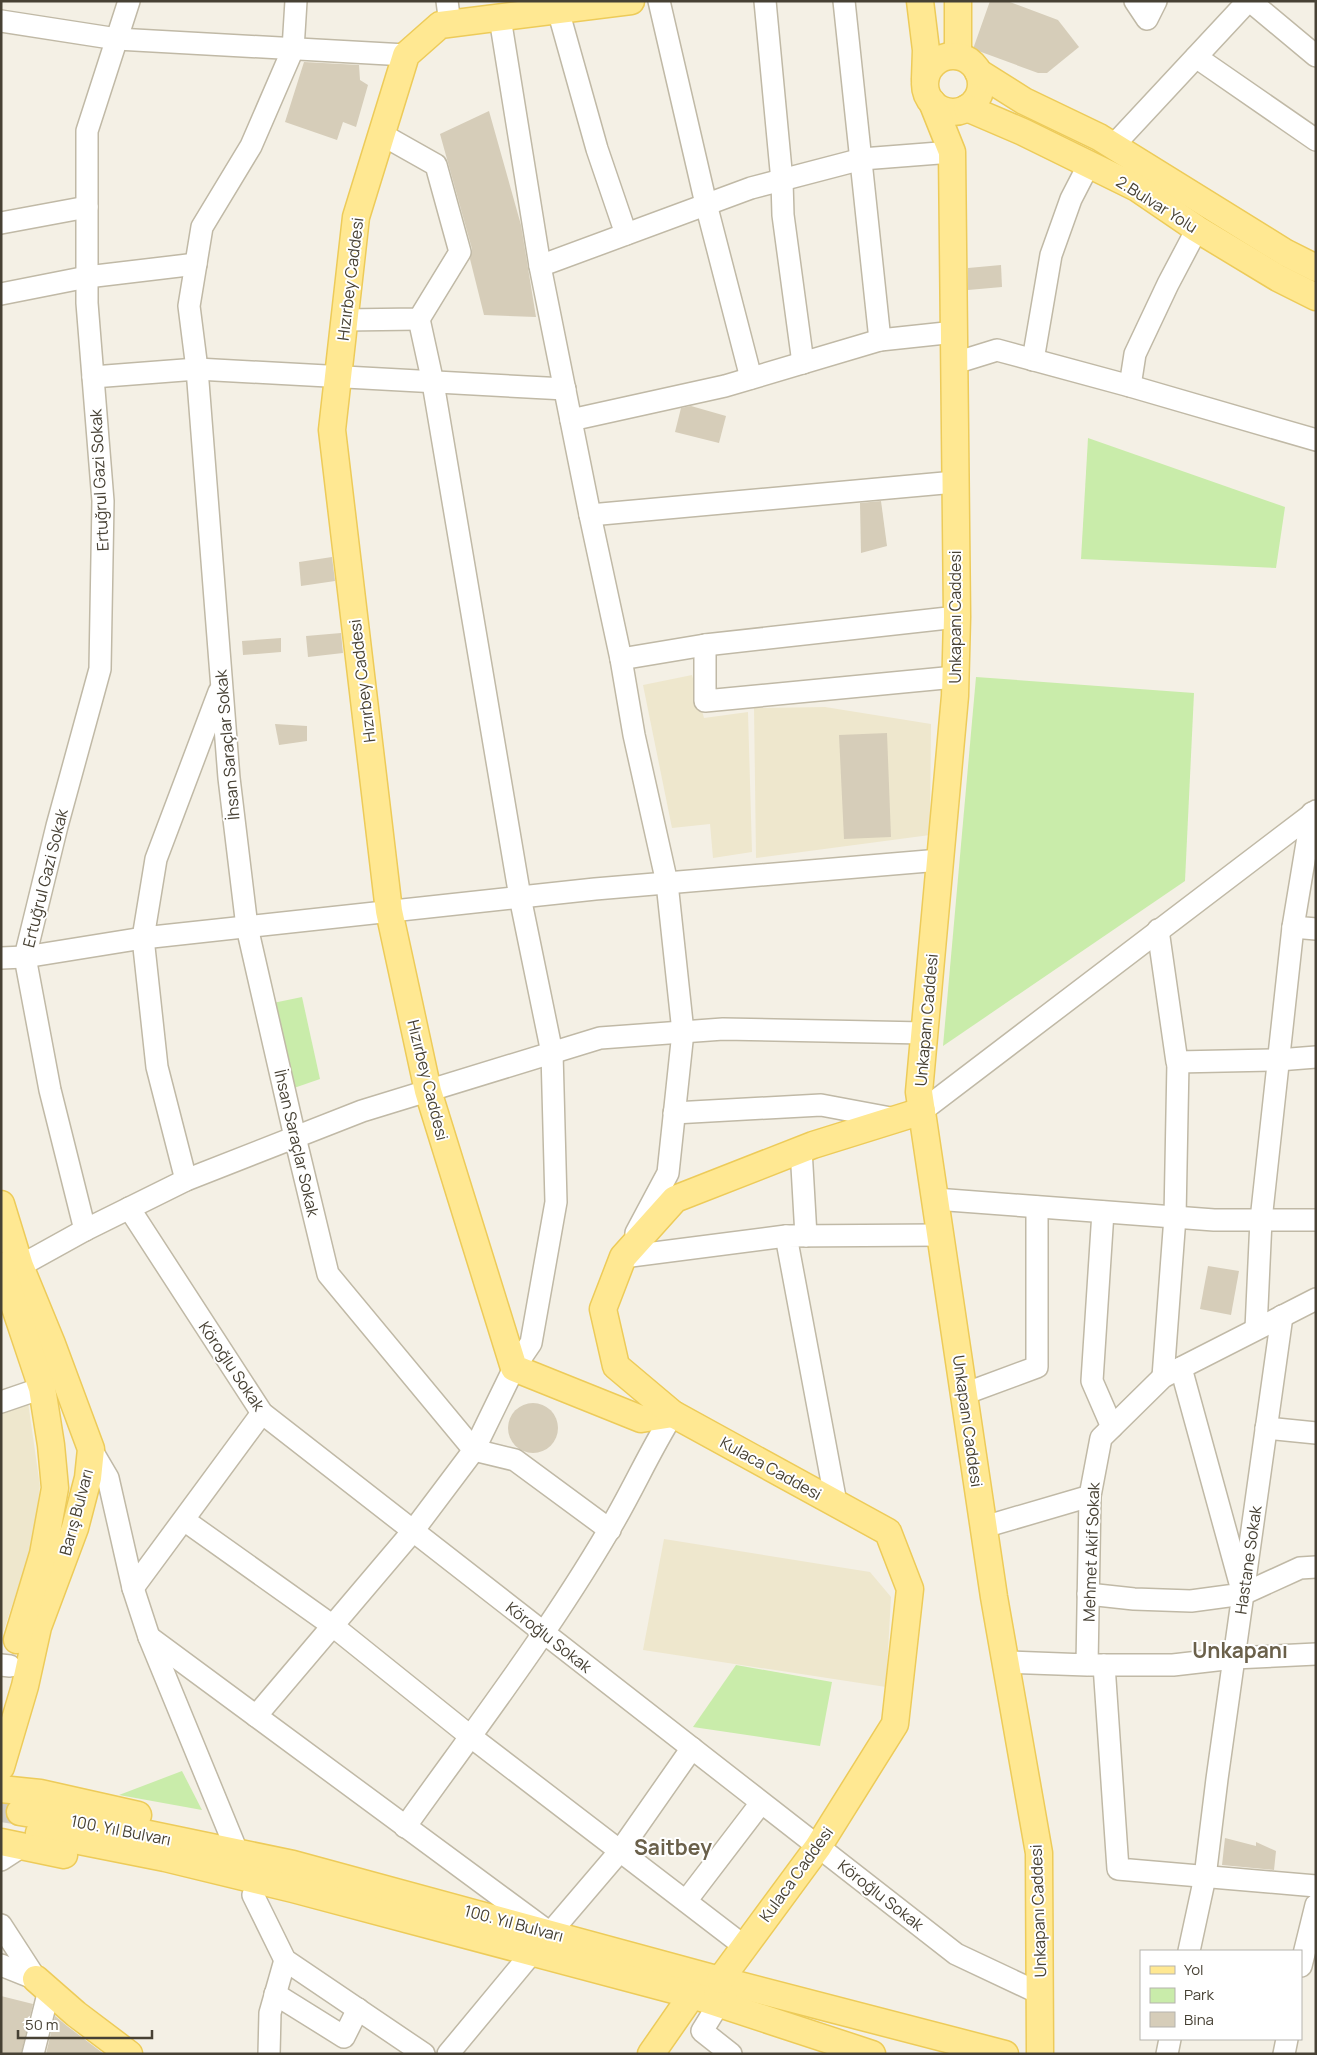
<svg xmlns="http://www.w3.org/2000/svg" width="1317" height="2055" font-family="Manrope,sans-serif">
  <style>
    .education { fill: #eee7cd }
    .green { fill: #c9ecaa }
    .building { fill: #d6cdb9 }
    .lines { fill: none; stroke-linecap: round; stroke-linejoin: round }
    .major-tunnel { stroke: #d1cdc2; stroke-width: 26; stroke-dasharray: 26 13; stroke-linecap: butt }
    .minor-casing { stroke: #c0b9a6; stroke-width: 24 }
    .major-casing { stroke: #edcb59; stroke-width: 29 }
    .minor { stroke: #fff; stroke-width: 21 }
    .major { stroke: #ffe892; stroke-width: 26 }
    .labels { text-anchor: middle; stroke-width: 4; stroke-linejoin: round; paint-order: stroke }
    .street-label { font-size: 16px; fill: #474134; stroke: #fff }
    .district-label { font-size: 21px; font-weight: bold; fill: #6a604a; stroke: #fff }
  </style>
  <rect width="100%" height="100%" fill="#f4f0e5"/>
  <g class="education">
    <path d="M692 675 704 718 748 712 752 852 713 858 710 824 672 828 643 685Z"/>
    <path d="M825 707 931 724 930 835 756 858 754 708Z"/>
    <path d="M28 1402 40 1486 33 1542 1 1639V1411Z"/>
    <path d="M664 1539 870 1572 891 1597 886 1687 643 1650Z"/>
  </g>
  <g class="green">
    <path d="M1088 438 1285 507 1276 568 1081 559Z"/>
    <path d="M976 677 1194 693 1185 881 943 1046Z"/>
    <path d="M302 997 320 1079 294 1088 273 1003Z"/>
    <path d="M736 1665 832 1682 820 1746 693 1727Z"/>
    <path d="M182 1771 202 1810 119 1795Z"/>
  </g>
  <g class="building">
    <path d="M990 1H1007L1058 20 1079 47 1047 73H1038L973 49Z"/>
    <path d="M304 62 359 65 360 80 368 85 356 127 343 122 337 140 285 122Z"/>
    <path d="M489 111 521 225 536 317 484 315 470 259 472 249 440 134Z"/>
    <path d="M1001 265 1002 287 968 290V268Z"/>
    <path d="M691 406 726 416 719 443 675 432 681 408Z"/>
    <path d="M881 501 887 546 861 553 860 503Z"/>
    <path d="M332 557 335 581 301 586 299 562Z"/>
    <path d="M341 633 343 653 308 657 306 636Z"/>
    <path d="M281 638V652L243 655 242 641Z"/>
    <path d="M275 724 307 726V741L279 745Z"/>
    <path d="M887 733 891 837 844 839 839 735Z"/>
    <path d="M1208 1266 1239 1271 1231 1315 1200 1309Z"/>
    <circle cx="533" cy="1428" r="25"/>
    <path d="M1225 1838 1256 1846V1842L1276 1851 1274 1870 1222 1865Z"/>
    <path d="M1 1996 33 2004 21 2054H1Z"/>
    <path d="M55 2016 67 2026 104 2054H46Z"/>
  </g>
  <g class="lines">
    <path class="major-tunnel" d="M1 1809 20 1812"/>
    <defs>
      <g id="minor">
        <path d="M296 1 293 49 251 146 202 227 189 306 197 369 229 778 247 927 295 1137 328 1274 474 1450"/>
        <path d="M447 1 450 24"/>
        <path d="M659 1 706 204 751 378"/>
        <path d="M765 1 782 181 783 215 803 363"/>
        <path d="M844 1 880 340 955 332"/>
        <path d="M1135 1 1147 19 1156 1"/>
        <path d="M1250 1 1316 56"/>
        <path d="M558 10 597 149 626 234"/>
        <path d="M500 18 540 266 751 188 862 159 952 152"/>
        <path d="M1 21 117 39 406 55"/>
        <path d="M1196 57 1316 140"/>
        <path d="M1113 146 1248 1"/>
        <path d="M1 223 87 207"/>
        <path d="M540 266 590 515 621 659 634 735 667 883 683 1032 668 1173 636 1233"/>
        <path d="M1 294 87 277 196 264"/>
        <path d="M344 320 419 319 460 252 436 165 381 134"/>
        <path d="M1033 360 1051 255 1071 199 1089 164"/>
        <path d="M955 363 997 350 1130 386 1316 440"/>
        <path d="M93 377 197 369 565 389"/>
        <path d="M1130 386 1135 354 1168 284 1197 229"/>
        <path d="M571 420 725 386 880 340"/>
        <path d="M590 515 955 482"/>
        <path d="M705 645V701L955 677"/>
        <path d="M621 659 705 645 957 617"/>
        <path d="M1312 813 1293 927 1316 929"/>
        <path d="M1158 930 1177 1062 1278 1060 1316 1057"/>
        <path d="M1 958 25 957 143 938 595 889 940 860"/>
        <path d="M922 1111 1316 811"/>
        <path d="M674 1113 821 1105 896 1119"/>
        <path d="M801 1149 806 1236"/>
        <path d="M186 1180 157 1067 143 938 156 859 219 692"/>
        <path d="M935 1199 1214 1220H1316"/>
        <path d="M129 1208 262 1413 956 1954 1041 1994"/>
        <path d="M1103 1212 1092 1381 1112 1427"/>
        <path d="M85 1230 50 1090 25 957 57 826 100 669 103 501 87 303V131L129 1"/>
        <path d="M623 1257 786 1236"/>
        <path d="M20 1266 85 1230 186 1180 362 1111 600 1038 723 1029 924 1033"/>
        <path d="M1256 1329 1261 1220 1293 927"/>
        <path d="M1163 1377 1175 1217 1178 1062"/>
        <path d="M964 1394 1037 1367V1207"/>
        <path d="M1 1402 42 1388"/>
        <path d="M1266 1428 1316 1433"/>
        <path d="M91 1449 108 1478 133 1588 149 1637 234 1844"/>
        <path d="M474 1450 515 1460 610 1530"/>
        <path d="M836 1503 786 1236 940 1235"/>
        <path d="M184 1520 333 1626 470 1736 744 1946"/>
        <path d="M984 1527 1090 1496"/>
        <path d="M133 1588 262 1413"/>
        <path d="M1088 1594 1134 1599 1191 1601 1243 1594 1181 1368"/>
        <path d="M1243 1594 1300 1568 1316 1567"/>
        <path d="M149 1637 550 1933 620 1851 692 1748"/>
        <path d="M1006 1662 1087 1665 1090 1496 1101 1438 1163 1377 1316 1299"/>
        <path d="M1 1665 10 1666"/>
        <path d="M1090 1665H1173L1234 1658 1316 1654"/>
        <path d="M1104 1665 1118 1869 1316 1886"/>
        <path d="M256 1716 413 1531 474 1450 514 1368 531 1343 556 1202 552 1053 520 897 433 383 419 319"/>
        <path d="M405 1827C475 1729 548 1634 609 1530 632 1492 649 1452 673 1414"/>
        <path d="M1 1860 21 1847"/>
        <path d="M253 1895 285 1960 424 2054"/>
        <path d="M686 1901 761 1803"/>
        <path d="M1 1925 36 1979"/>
        <path d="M1189 1951 1205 1877 1217 1779 1282 1316"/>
        <path d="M1 1965 36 1979"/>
        <path d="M1301 1966 1316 1905"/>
        <path d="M275 1994 344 2037 358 2009"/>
        <path d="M718 2005 702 2031 731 2054"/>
        <path d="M33 2054 49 1990"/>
        <path d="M269 2054 270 2013 285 1960"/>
        <path d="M448 2054 531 1954"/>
        <path d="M1167 2054 1170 2039"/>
        <path d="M1284 2054 1287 2039"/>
      </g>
      <g id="major">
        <path d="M631 1 440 25 406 55 356 217 332 430 389 911 428 1091 514 1368 641 1419 673 1414"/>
        <path d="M920 1 926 50 925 79"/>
        <path d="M958 1V56"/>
        <circle cx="953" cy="84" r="28"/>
        <path d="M978 72 1024 101 1099 137 1286 253 1316 268"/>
        <path d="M932 102 952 152 957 617 955 696 919 1092 994 1597 1039 1853 1040 2054"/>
        <path d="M967 108 1023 132 1137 188 1197 229 1278 278 1316 297"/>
        <path d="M1 1204 20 1266 52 1344 91 1449 88 1478 75 1528 38 1627 25 1686 1 1767"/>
        <path d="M1 1266 42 1388 51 1445 55 1488 43 1554 17 1640"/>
        <path d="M1 1789 40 1793 138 1815"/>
        <path d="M20 1812 134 1831 293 1864 720 1980 1005 2054"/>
        <path d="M39 1833 165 1858 293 1889 692 1995 872 2054"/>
        <path d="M1 1842 64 1855"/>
        <path d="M36 1979 76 2014 129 2054"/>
        <path d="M720 1980 818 1847 895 1724 910 1589 888 1532 673 1414 616 1366 603 1309 623 1257 675 1199 813 1145 922 1111"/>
        <path d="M651 2054 692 1995"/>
      </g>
    </defs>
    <use href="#minor" class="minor-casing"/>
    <use href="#major" class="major-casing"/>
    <use href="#minor" class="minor"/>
    <use href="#major" class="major"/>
  </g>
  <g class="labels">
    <g class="street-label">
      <text transform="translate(1157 204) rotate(32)" y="6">2.Bulvar Yolu</text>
      <text transform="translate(350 279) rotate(-83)" y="6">Hızırbey Caddesi</text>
      <text transform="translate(99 480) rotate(-93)" y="6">Ertuğrul Gazi Sokak</text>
      <text transform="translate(955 617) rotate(-90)" y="6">Unkapanı Caddesi</text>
      <text transform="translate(362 681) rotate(-97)" y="6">Hızırbey Caddesi</text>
      <text transform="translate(227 745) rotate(-95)" y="6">İhsan Saraçlar Sokak</text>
      <text transform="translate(45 878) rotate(-76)" y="6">Ertuğrul Gazi Sokak</text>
      <text transform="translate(926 1020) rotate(-85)" y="6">Unkapanı Caddesi</text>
      <text transform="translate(428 1080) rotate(76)" y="6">Hızırbey Caddesi</text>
      <text transform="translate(297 1143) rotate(77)" y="6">İhsan Saraçlar Sokak</text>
      <text transform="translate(232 1366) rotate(56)" y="6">Köroğlu Sokak</text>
      <text transform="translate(968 1421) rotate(82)" y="6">Unkapanı Caddesi</text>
      <text transform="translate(771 1468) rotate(29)" y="6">Kulaca Caddesi</text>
      <text transform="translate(76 1512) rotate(-75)" y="6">Barış Bulvarı</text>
      <text transform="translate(1091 1552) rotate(-88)" y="6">Mehmet Akif Sokak</text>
      <text transform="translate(1248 1560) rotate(-82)" y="6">Hastane Sokak</text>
      <text transform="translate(549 1637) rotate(38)" y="6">Köroğlu Sokak</text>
      <text transform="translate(121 1830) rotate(11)" y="6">100. Yıl Bulvarı</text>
      <text transform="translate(796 1874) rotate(-54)" y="6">Kulaca Caddesi</text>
      <text transform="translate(881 1895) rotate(38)" y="6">Köroğlu Sokak</text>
      <text transform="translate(1038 1911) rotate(-92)" y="6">Unkapanı Caddesi</text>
      <text transform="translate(514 1923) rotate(15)" y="6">100. Yıl Bulvarı</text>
    </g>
    <g class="district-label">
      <text x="1240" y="1658">Unkapanı</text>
      <text x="673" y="1855">Saitbey</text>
    </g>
  </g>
  <rect width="1317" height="2055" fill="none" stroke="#474134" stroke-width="5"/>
  <rect x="1140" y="1950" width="162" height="90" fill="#ffffff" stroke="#b5b3ae"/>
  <rect x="1150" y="1966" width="25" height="8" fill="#ffe892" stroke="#b5b3ae"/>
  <text x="1184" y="1975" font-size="15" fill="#474134">Yol</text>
  <rect x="1150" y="1988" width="25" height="15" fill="#c9ecaa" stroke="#b5b3ae"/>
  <text x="1184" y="2000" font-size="15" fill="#474134">Park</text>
  <rect x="1150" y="2012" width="25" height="15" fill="#d6cdb9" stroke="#b5b3ae"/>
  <text x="1184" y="2025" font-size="15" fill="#474134">Bina</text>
  <path d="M18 2030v8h134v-8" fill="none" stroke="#474134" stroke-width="2.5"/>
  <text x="25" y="2030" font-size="15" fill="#474134" stroke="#ffffff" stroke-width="4" paint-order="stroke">50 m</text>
</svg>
